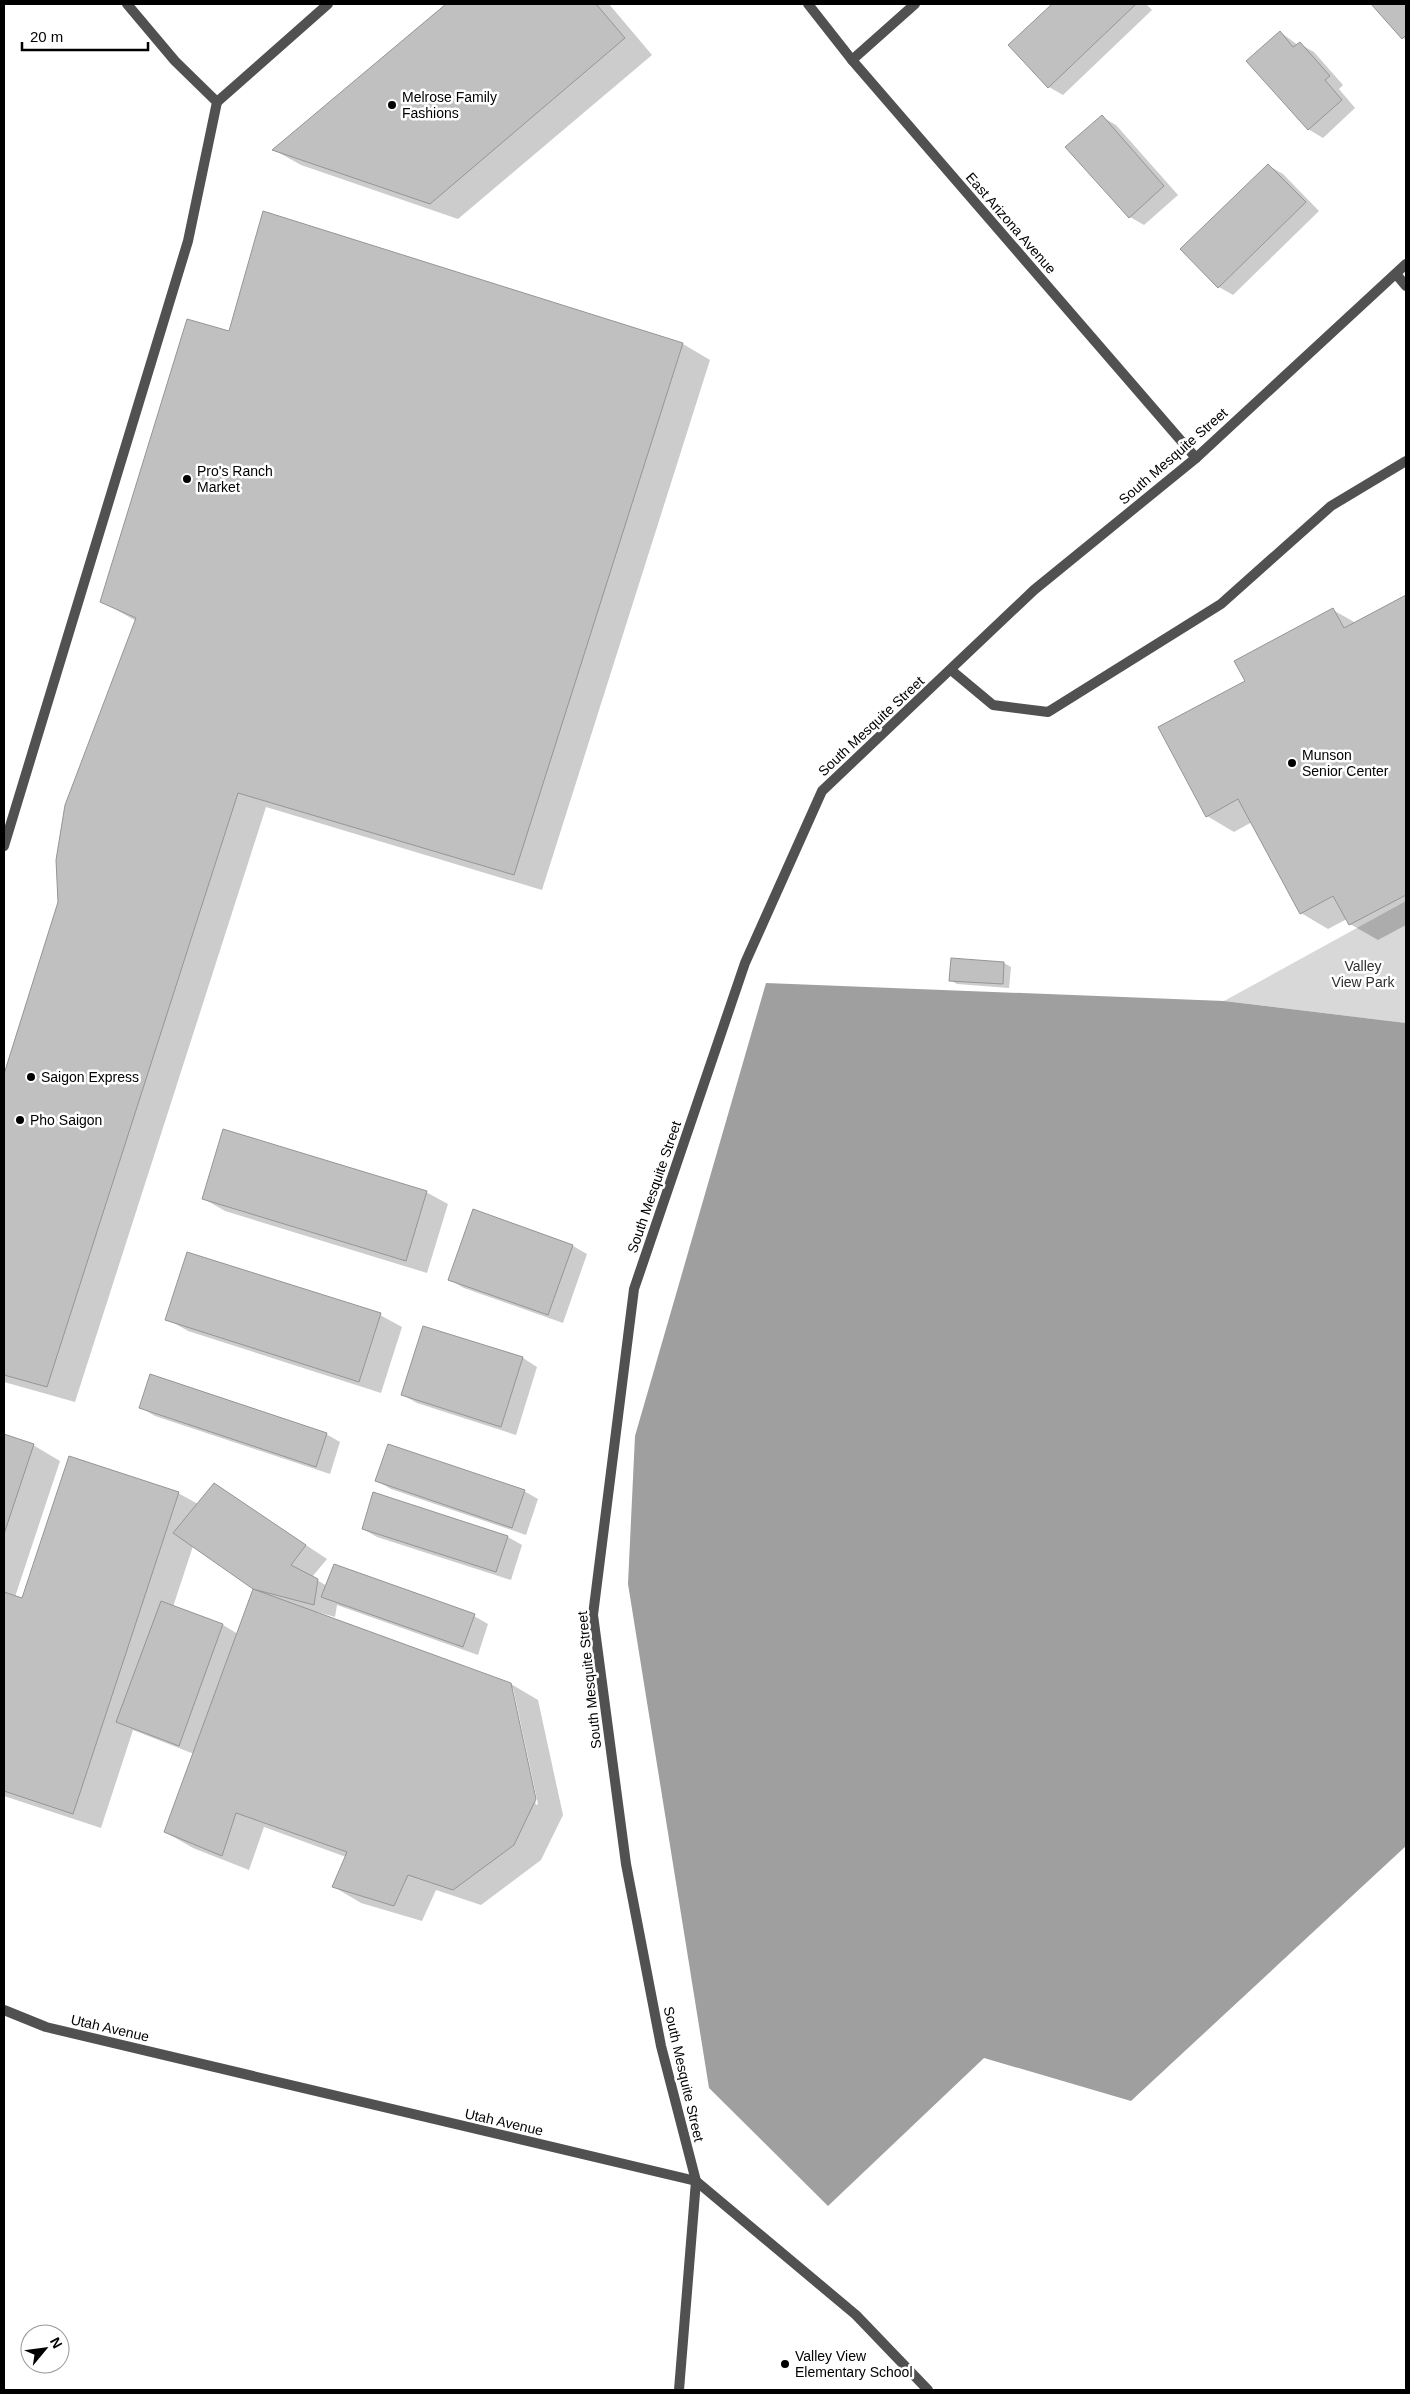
<svg xmlns="http://www.w3.org/2000/svg" width="1410" height="2394" font-family="Arial,sans-serif">
  <style>
    .green { fill: #d8d8d8 }
    .water { fill: #9f9f9f }
    .shadow { fill: #0003; fill-rule: evenodd }
    .building { fill: #c0c0c0; stroke: #959595 }
    .lines { fill: none; stroke-linecap: round; stroke-linejoin: round }
    .service { stroke: #515151; stroke-width: 10 }
    .minor { stroke: #515151; stroke-width: 10 }
    .tertiary { stroke: #515151; stroke-width: 10 }
    .poi-dot { fill: #000; stroke: #fff; stroke-width: 2 }
    .labels { text-anchor: middle; stroke-width: 5; stroke-linejoin: round; paint-order: stroke }
    .poi-label { font-size: 14px; fill: #000; stroke: #fff; text-anchor: start }
    .street-label { font-size: 14px; fill: #000; stroke: #fff }
    .park-label { font-size: 14px; fill: #2f2f2f; stroke: #fff }
  </style>
  <rect width="100%" height="100%" fill="#fff"/>
  <path class="green" d="M1406 901V1023L1224 1001Z"/>
  <path class="water" d="M766 983 1224 1001 1406 1023V1846L1131 2101 984 2058 828 2206 709 2088 628 1584 635 1436Z"/>
  <g class="shadow">
    <path d="M448 4H609L652 55 458 219 301 165 274 150Z"/>
    <path d="M1053 4H1146L1152 10 1063 95 1049 87 1009 45Z"/>
    <path d="M1373 4H1406V40L1403 38Z"/>
    <path d="M1280 32 1298 45 1300 44 1314 52 1343 85 1339 89 1355 108 1323 138 1308 129Z"/>
    <path d="M1102 117 1116 125 1178 195 1144 225 1130 217Z"/>
    <path d="M1268 165 1283 174 1319 211 1233 295 1219 287Z"/>
    <path d="M230 333 683 344 710 360 542 890 266 807 75 1402 4 1382V1078L59 903 136 621 101 601Z"/>
    <path d="M1406 596V925L1378 940 1350 924 1347 919 1328 929 1301 913 1252 822 1234 832 1207 816 1246 682 1333 610 1356 623Z"/>
    <path d="M952 959 1004 963 1011 967 1009 988 957 984 950 980Z"/>
    <path d="M426 1192 448 1204 427 1273 225 1211 204 1199Z"/>
    <path d="M474 1211 573 1246 587 1254 563 1323 464 1288 450 1280Z"/>
    <path d="M380 1315 402 1327 381 1393 188 1331 167 1319Z"/>
    <path d="M424 1327 523 1358 537 1367 516 1435 417 1403 403 1395Z"/>
    <path d="M140 1407 326 1434 340 1442 330 1474 155 1416Z"/>
    <path d="M4 1435 33 1445 60 1461 15 1597 23 1600 178 1493 198 1504 214 1484 327 1559 312 1577 327 1586 474 1616 488 1624 478 1655 337 1605 335 1617 317 1612 316 1614 511 1684 538 1700 563 1815 541 1860 481 1905 436 1890 422 1921 361 1903 334 1887 346 1857 264 1827 249 1870 193 1848 165 1832 194 1754 133 1730 101 1828 4 1796ZM193 1546 255 1589 238 1634 223 1625 173 1607ZM511 1688H513L538 1804 536 1805Z"/>
    <path d="M377 1481 524 1491 538 1499 526 1535 391 1489Z"/>
    <path d="M374 1494 508 1537 522 1545 511 1580 377 1537 363 1529Z"/>
  </g>
  <g class="building">
    <path d="M446 4H596L625 38 430 204 272 150Z"/>
    <path d="M1052 4H1136L1048 88 1008 45Z"/>
    <path d="M1371 4H1406V35L1402 39Z"/>
    <path d="M1280 31 1293 47 1300 42 1330 76 1325 80 1342 100 1308 130 1246 61Z"/>
    <path d="M1102 115 1164 186 1129 218 1065 147Z"/>
    <path d="M1268 164 1306 202 1218 288 1180 249Z"/>
    <path d="M263 211 683 343 514 875 238 793 47 1387 4 1375V1074L58 902 56 860 65 805 136 618 100 602 187 319 229 331Z"/>
    <path d="M1406 595V895L1349 925 1333 896 1300 914 1238 799 1206 817 1158 727 1245 681 1234 661 1333 608 1344 628Z"/>
    <path d="M951 958 1004 962 1003 984 949 981Z"/>
    <path d="M223 1129 427 1191 406 1261 202 1199Z"/>
    <path d="M473 1209 573 1245 548 1315 448 1280Z"/>
    <path d="M187 1252 381 1313 359 1382 165 1320Z"/>
    <path d="M423 1326 523 1357 501 1427 401 1395Z"/>
    <path d="M150 1374 327 1433 316 1467 139 1408Z"/>
    <path d="M4 1434 34 1444 4 1534Z"/>
    <path d="M388 1444 525 1490 512 1528 375 1481Z"/>
    <path d="M69 1456 179 1492 73 1814 4 1791V1592L22 1598Z"/>
    <path d="M214 1483 306 1545 291 1565 318 1579 314 1605 253 1589 173 1533Z"/>
    <path d="M373 1492 508 1536 496 1572 362 1529Z"/>
    <path d="M334 1564 475 1614 463 1647 321 1597Z"/>
    <path d="M253 1589 511 1683 536 1799 514 1845 453 1890 408 1875 394 1906 332 1887 347 1852 236 1813 222 1856 164 1832Z"/>
    <path d="M161 1601 223 1624 179 1746 116 1722Z"/>
  </g>
  <g class="lines">
    <g class="service">
      <path d="M217 102 328 4"/>
      <path d="M1396 274 1406 286"/>
      <path d="M951 670 993 705 1048 712 1221 604 1331 506 1406 461"/>
      <path d="M4 846 188 241 217 102 175 61 127 4"/>
    </g>
    <g class="minor">
      <path d="M808 4 852 60 1196 458"/>
      <path d="M852 60 915 4"/>
      <path d="M4 2010 46 2027 696 2181 856 2315 928 2390"/>
    </g>
    <path class="tertiary" d="M679 2390 696 2181 661 2046 626 1864 593 1615 634 1289 745 963 822 791 1034 590 1196 458 1406 264"/>
  </g>
  <g class="poi-dot">
    <circle cx="392" cy="105" r="5"/>
    <circle cx="187" cy="479" r="5"/>
    <circle cx="1292" cy="763" r="5"/>
    <circle cx="31" cy="1077" r="5"/>
    <circle cx="20" cy="1120" r="5"/>
    <circle cx="785" cy="2364" r="5"/>
  </g>
  <g class="labels">
    <g class="poi-label">
      <text x="402" y="102">Melrose Family<tspan x="402" dy="16">Fashions</tspan></text>
      <text x="197" y="476">Pro's Ranch<tspan x="197" dy="16">Market</tspan></text>
      <text x="1302" y="760">Munson<tspan x="1302" dy="16">Senior Center</tspan></text>
      <text x="41" y="1082">Saigon Express</text>
      <text x="30" y="1125">Pho Saigon</text>
      <text x="795" y="2361">Valley View<tspan x="795" dy="16">Elementary School</tspan></text>
    </g>
    <g class="street-label">
      <text transform="translate(1011 223) rotate(49)" y="5">East Arizona Avenue</text>
      <text transform="translate(1173 456) rotate(-41)" y="5">South Mesquite Street</text>
      <text transform="translate(871 726) rotate(-43)" y="5">South Mesquite Street</text>
      <text transform="translate(654 1187) rotate(-71)" y="5">South Mesquite Street</text>
      <text transform="translate(589 1680) rotate(-96)" y="5">South Mesquite Street</text>
      <text transform="translate(110 2028) rotate(13)" y="5">Utah Avenue</text>
      <text transform="translate(684 2074) rotate(77)" y="5">South Mesquite Street</text>
      <text transform="translate(504 2122) rotate(13)" y="5">Utah Avenue</text>
    </g>
    <g class="park-label">
      <text x="1363" y="971">Valley<tspan x="1363" dy="16">View Park</tspan></text>
    </g>
  </g>
  <rect width="1410" height="2394" fill="none" stroke="#000000" stroke-width="10"/>
  <g transform="translate(45 2349) rotate(61)"><circle r="24" fill="#ffffff" stroke="#999999"/>
  <path d="M0-4L9 19L0 12L-9 19Z" fill="#000000"/>
  <text y="-8" font-size="14" font-weight="bold" text-anchor="middle" fill="#000000">N</text>
  </g>
  <path d="M22 42v8h126v-8" fill="none" stroke="#000000" stroke-width="2.5"/>
  <text x="30" y="42" font-size="15" fill="#000000" stroke="#ffffff" stroke-width="4" paint-order="stroke">20 m</text>
</svg>
